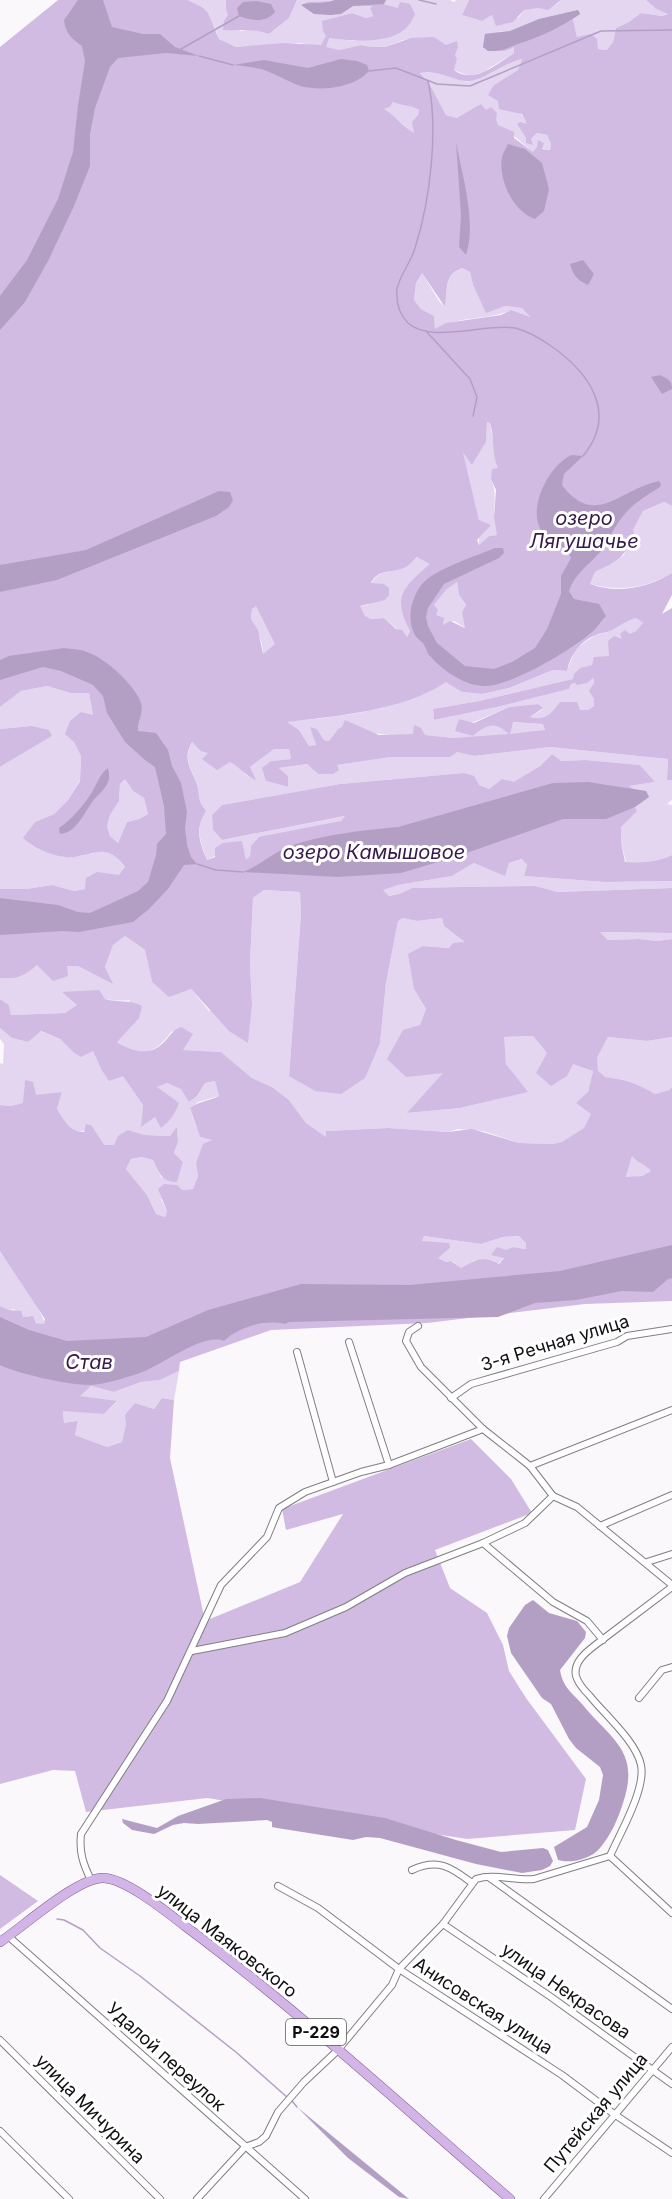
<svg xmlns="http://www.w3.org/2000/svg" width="672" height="2199" font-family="Inter,sans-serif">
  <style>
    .green { fill: #e4d5f0 }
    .forest { fill: #d1bbe2; fill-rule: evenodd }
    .water { fill: #b49fc4 }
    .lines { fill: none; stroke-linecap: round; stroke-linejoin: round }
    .stream { stroke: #b49fc4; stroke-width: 1.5 }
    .street-casing { stroke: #807e82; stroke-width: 8 }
    .primary-casing { stroke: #7b5b91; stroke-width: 10 }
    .street { stroke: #fff; stroke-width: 6 }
    .primary { stroke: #d2b5e6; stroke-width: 9 }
    .labels { text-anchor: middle; stroke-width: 6; stroke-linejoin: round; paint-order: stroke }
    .shield { fill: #fff; stroke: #585758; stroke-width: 1.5 }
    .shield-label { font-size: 16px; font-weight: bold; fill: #100f11 }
    .street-label { font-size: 18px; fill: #100f11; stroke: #fff }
    .water-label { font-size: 20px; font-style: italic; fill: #361949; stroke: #fff }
  </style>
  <rect width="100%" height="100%" fill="#fbf8fc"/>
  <g class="green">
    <path d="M188 0H226V9L240 31 255 29 269 34 289 18 297 0H334C323 5 312 1 301 5L314 14 330 15 341 14 353 6H374L370 9 373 16 366 18 352 13 323 21 329 38 355 41 398 8 384 4 386 0H450L454 2 456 0H469L462 15 482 21 492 15 497 25 519 17 524 10 557 4 561 0H646L655 8 669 13 662 16 641 13 629 22 616 28 613 42 607 50 598 49 577 37 573 19 578 10 539 19 510 31 497 32 514 46V53L483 72 469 76 454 70 457 59 446 45 434 38 403 40 385 47H370L361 45 339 50 300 43 236 47 219 39 216 30 202 7Z"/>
    <path d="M522 59 518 70 494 85 521 114 528 124H517L526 138 531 139 537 133 547 135 551 144 550 150 537 147 534 153 507 130 498 125 486 110 457 118 446 115 428 81 420 72 446 74 467 82 490 74 513 61Z"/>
    <path d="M393 102C401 106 413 105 419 110L414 134C403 125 395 116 383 109L390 107Z"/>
    <path d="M462 268 470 272 473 285 486 312 505 306 522 308 531 318 511 310C487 321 457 315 435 330L434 316 421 309 414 300 416 283 422 273 439 301 445 307C448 290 444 275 462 268Z"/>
    <path d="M487 421 490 423 498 468 491 479C497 492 494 501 494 515 495 522 498 528 497 535L489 536 479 545V520L462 452 472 465 486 442Z"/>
    <path d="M664 502 672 506V573C646 588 619 592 590 584L595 572 624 555 633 530 643 511Z"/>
    <path d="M418 557 431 564C405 587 391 596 410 631L407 637 384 618 371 619 364 616 360 606 368 605 379 585 371 584C379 568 392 574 406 567 410 565 414 560 418 557Z"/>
    <path d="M457 582 459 595 466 606 462 612 466 628 454 621 443 625 436 616 434 605 446 590Z"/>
    <path d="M256 605 276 644 263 654C263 643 257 628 251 619L252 609Z"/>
    <path d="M636 618 643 623 636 631 623 639 610 656 592 665 574 679 479 701 433 709 434 720 497 707 569 689 571 684 593 678 594 683V706L588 710 540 719 530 717 543 709 538 704 509 707 455 730 473 736 486 726 512 722 544 724 545 731 490 737 454 738 424 735 414 726V734C388 737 367 732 342 728L338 729 329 741 324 740 317 729 311 728 316 746H309L299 730 285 722C336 717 403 711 446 681L462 692 482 694 509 688 553 670 567 671 576 648 596 635 608 632 625 621Z"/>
    <path d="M47 686 70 693H89L93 715 74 742 81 756 80 780 68 800 54 814 35 822 46 850C55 854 64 858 74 857 101 854 105 842 125 867L120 875 85 889 74 891 52 885 26 889H0V767L52 736 31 726 0 729V707L21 691Z"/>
    <path d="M192 742C206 755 221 755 236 765 245 771 242 775 255 779L250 767 274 749H289L291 759 271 761 266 781 288 787V776L279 768 307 764 318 774 336 765 391 757H428L457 752 474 756 550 747 668 759 667 779 672 780V800L667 804 672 805V855C657 862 642 863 626 862L621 842V827L636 811 635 807 646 791 634 789 629 786 655 782 640 765 586 760 560 761 552 754 540 766 514 783 502 779 489 789 479 785 464 773 340 784 222 805 212 815 213 830 222 840 346 816 341 821 251 846 250 857 246 861 242 842 207 860C200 841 195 829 206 811 198 799 200 801 198 788 193 768 182 763 192 742Z"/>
    <path d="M125 779 133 791 144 798 148 814 139 819 127 822 118 843 110 836 107 826 110 815 119 801 120 784Z"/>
    <path d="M523 859 527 865 524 876 605 882 672 881V888L558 892 535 886 462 887 412 888 399 894 389 896 382 890 398 885 452 876 474 863 505 875 509 863Z"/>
    <path d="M264 890 300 892 301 914 289 1076 380 1043 386 983 398 921 403 918 417 921 442 918 444 926 466 942 450 948 423 946 414 989 426 1009 420 1025 444 1073 408 1113 460 1108 527 1092 506 1064 503 1037 533 1036 547 1053 593 1071 588 1092 591 1114 585 1128 563 1142 553 1144 519 1143 483 1131 458 1129 448 1132 388 1128 326 1131 327 1138 306 1123 289 1100 272 1087 252 1078 221 1052 182 1050 172 1031C155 1054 142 1058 117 1042L130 1000C106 1003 87 992 63 992L78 1005 65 1013 11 1015 9 1005 0 999V978C16 980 25 976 37 965L78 966 112 983 105 967 113 945 125 936 145 950 152 982 169 996 191 989 209 1011 252 1004 250 963 253 898Z"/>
    <path d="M600 932 672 933V939L657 941 639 939 608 940Z"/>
    <path d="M0 1028 12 1038 28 1042 40 1031 60 1039 73 1052 93 1051 101 1069 123 1075 131 1086 143 1105 142 1126 155 1116 161 1127 178 1103 156 1087 167 1083 182 1089 189 1102 197 1096 205 1083 215 1081 219 1096 198 1102 190 1109 200 1137 213 1140 196 1163 198 1176 193 1189 182 1190 161 1199 167 1211 165 1217 156 1214 147 1195 126 1169 131 1159 142 1157 153 1160 161 1177 177 1182 183 1162 174 1153 178 1142 177 1128 170 1136 145 1135 128 1130 114 1145H103L92 1126C73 1140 66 1125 57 1109L62 1092 36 1096 25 1080 24 1103 11 1106 0 1105V1063L3 1064 4 1044 0 1039Z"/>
    <path d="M608 1037 647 1041 672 1037V1087L669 1090 655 1094C640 1084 623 1079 604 1077L597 1071V1058Z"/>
    <path d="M632 1155C637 1163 645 1164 651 1171L642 1176 626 1178Z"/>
    <path d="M424 1236 481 1244 503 1237 520 1236 526 1243V1249L513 1247 498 1264 475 1260 461 1268 452 1261 446 1262 437 1258 450 1248 422 1241Z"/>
    <path d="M0 1251C9 1263 45 1313 45 1325L35 1322 28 1316 23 1318 14 1309 9 1310 0 1306Z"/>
    <path d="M179 1371 174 1400 162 1398 154 1409 135 1403 126 1424 122 1442 107 1447 75 1435 78 1422 64 1423 63 1410 104 1414 117 1402 79 1396 91 1386 114 1392 141 1382 160 1380Z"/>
  </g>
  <g class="forest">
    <path d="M58 0H188L202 7 208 13 219 39 236 47 283 43 321 45 326 36 323 31 322 21 352 13 366 18 373 16 370 8 373 6H353L341 14 330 15 314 14 301 5 308 2 386 0 384 4 398 8 400 2 410 4 415 14C413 19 409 26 404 30 387 44 349 41 329 38L326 47 339 50 361 45 370 47H385L411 38 434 37 446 45 457 41 458 47 455 55 457 59 454 70C473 85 497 64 514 53V47L505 51H488L483 47 485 34 510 31 539 19 578 10 580 14 573 19 577 37 591 34 597 39 598 49 607 50 613 42 616 28 629 22 641 13 662 16 668 14 655 8 646 0H672V506L664 502 643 511 633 530 637 542 629 545C621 561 610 564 595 572L590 584C618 594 647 588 672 573V595L662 614 672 608V780H667L668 759 550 747 474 756 457 752 450 757H391L337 765 339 770 333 774H318L307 764 279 768 288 776V787L266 781 262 768 271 761 291 759 289 749H274L250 767 256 780C245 776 240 767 230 762L217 770 202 759 208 753 201 751 192 742C181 762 193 769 198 788 200 801 198 799 206 811 195 829 199 841 207 860L215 857V848L223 843 242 841 246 860 250 856 251 846 259 837 341 821 345 816 222 840 213 830 212 815 222 805 340 784 464 773 474 776 479 785 489 789 502 779 514 782 540 766 552 754 561 761 586 760 640 765 655 782 629 786 634 789 646 791 649 797 635 807 637 811 621 827V842L625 862C642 863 657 862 672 855V881L605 882 524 876 527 865 522 859 509 863 505 876 474 863 452 876 398 885 383 890 389 896 399 894 412 888 462 887 535 886 558 892 672 888V933L600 932 608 940 639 939 657 941 672 939V1037L647 1041 608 1037 597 1058 598 1071 605 1077C623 1079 640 1084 655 1094L669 1090 672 1087V1301L585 1304 427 1323 271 1330 180 1362 179 1371 160 1380 141 1382 114 1392 91 1386 80 1396 117 1401 104 1414 63 1411 64 1423 78 1421 75 1435 107 1447 122 1442 126 1424 125 1415 135 1403 154 1409 162 1398 174 1400 170 1458 205 1621 300 1582 343 1514 286 1530 282 1509 471 1439 511 1479 532 1513 435 1550 450 1588 487 1613 503 1645 509 1671 526 1698 586 1779 575 1830 467 1839 207 1798 86 1812 75 1771 53 1770 0 1784V1306L9 1310 21 1311 23 1317 33 1316 36 1323 44 1324 45 1319 0 1251V1105L11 1106 23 1103 25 1080 33 1082 36 1095 62 1092 57 1109C64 1120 69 1132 84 1132L86 1124 92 1126 104 1145H114L118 1136 128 1130 145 1135 170 1136 177 1127 178 1142 174 1153 183 1162 177 1182C161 1182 159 1172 153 1160L142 1157 131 1159 126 1169 147 1195 156 1214 165 1217 167 1211 158 1189 164 1184 177 1185 182 1190 193 1189 198 1176 196 1163 203 1144 212 1140 200 1137 190 1108C199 1101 209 1101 219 1096L215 1081 205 1083 197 1096 189 1102 181 1089 167 1083 157 1087 179 1103C175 1114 170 1121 161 1128L155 1117 141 1127 143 1105 123 1076 109 1081 101 1069 93 1051 81 1057 73 1052 60 1039 41 1031 28 1042 12 1038 0 1028V999L9 1005 11 1015 65 1013 77 1005 62 992 99 990 105 999C120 1003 128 999 142 1006L139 1018 117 1042C131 1051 149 1057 163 1043 170 1037 171 1031 181 1027L193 1034 183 1050 221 1052 252 1078 272 1087 289 1100 306 1123 326 1137V1131L388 1128 448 1132 472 1129 519 1143 553 1144 562 1142 584 1128 591 1114 576 1103 588 1092 593 1071 573 1064 567 1076 551 1086 536 1073 547 1053 533 1036 504 1037 506 1064 528 1092 460 1108 407 1113 443 1073 406 1077 387 1059 403 1030 420 1025 426 1009 414 989 408 954 423 946 449 948 453 943 465 942 444 926 442 918 417 921 403 918 398 921 386 983 380 1043 365 1078 341 1094 315 1091 289 1076 301 914 300 892 264 890 253 898 250 963 252 1004 248 1043 229 1031 191 989 169 997 152 982 145 950 125 936 113 945 105 967 113 984 78 966H67L68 976 53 981 37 965C25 976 16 980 0 978V889H26L52 885 74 891 85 889 86 878 97 872 119 875 125 867C107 844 100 853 75 857 58 859 35 849 23 838L35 822 54 814 68 800 80 781 81 756 74 742 65 734 70 721 81 712 93 715 89 693H70L47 686 21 691 0 707V47ZM522 59 518 70 494 85 488 95 498 101 499 109 522 114 527 124 520 122 517 124 526 138V143L533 145 531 139 537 133 547 135 551 144 550 150 542 149 544 143 538 140 537 147 533 152 514 138V132L498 125 496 120 497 113 491 107 486 110 481 104 457 118 446 115 428 81 420 73C440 69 457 83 470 81 489 78 503 63 522 59ZM393 102C401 106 412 105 419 110L418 115 412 122 414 133C402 126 396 116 384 109L390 107ZM462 268 470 272 473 285 486 313 505 306 522 308 530 317 511 310 501 315 446 323 435 329 434 316 421 309 414 300 416 283 422 273 445 307C448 291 443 275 462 268ZM487 422 490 423C495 438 491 453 498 468L492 469 491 479 496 490 494 517 497 535 489 536 479 545 477 540 491 525 479 520 463 453 472 465 486 442ZM417 557 430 564C404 587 391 596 410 631L407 637 402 630 396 629 384 618 371 619 365 616 360 606 385 600 389 595V588L384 584 371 583C378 568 393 574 406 567 410 565 414 560 417 557ZM457 582 459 595 466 605 462 612 465 628 450 621 443 625 444 618 436 615 438 610 434 605 446 590ZM256 606 275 644 263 654 258 630 251 619 252 609ZM636 618 643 623 636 631 630 634 625 630 620 634 622 639 614 636 608 641 609 656 594 657 592 665 580 668 574 674 573 679 479 701 433 709 434 720 497 707 569 689 571 684 575 683 577 685 587 683 593 678 594 683 589 691 594 699V706L588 710H580L577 702H560C551 714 546 721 530 717L543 708 538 704 509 707 474 723 459 719 455 731 473 736C488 724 494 721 509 734L454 738 425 735 421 728 414 725 413 734 379 735 345 720 342 727 338 729 329 741 324 740 317 729 310 727 316 745 309 746 299 730 287 722C337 716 403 711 446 682L462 692 482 694 509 688 553 670 567 671C571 654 579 642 596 635 600 633 605 633 610 631 619 626 626 621 636 618ZM513 722 543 724 545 730 510 734ZM125 779 133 791 144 798 148 814 139 819 127 822 118 843 110 836 107 826 110 815 119 801 120 784ZM632 1156C637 1163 645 1164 651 1171L642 1176 626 1177ZM424 1236 481 1244 503 1237 519 1236 526 1243V1249L513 1247 506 1250 497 1247 491 1255 504 1258 499 1264C482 1256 477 1259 461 1268L451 1261 446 1262 438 1258 450 1248 449 1243 422 1241Z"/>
    <path d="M226 0H297L289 18 269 34C252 28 241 31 223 30L224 21 228 15 226 9Z"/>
    <path d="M469 0H561L548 10 538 8 524 10 513 22 496 26 492 15 482 21 462 15Z"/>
    <path d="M31 726 49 730 52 736 0 767V729Z"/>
    <path d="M0 1875 38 1901 0 1929Z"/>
  </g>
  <g class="water">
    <path d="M78 0H103L112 27 143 34H160L175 47 199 56 166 53 118 58 110 67 95 108 90 134V166L74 206 48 261 25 302 0 330V296L27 260 58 199 73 152 78 105 85 61 82 46C72 39 65 33 64 20Z"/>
    <path d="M334 0H386L384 4 353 6 341 14 330 15 314 14 301 5C312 1 323 5 334 0Z"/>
    <path d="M256 1 271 4 275 12C266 23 252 21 239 16L237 8 243 2Z"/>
    <path d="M578 10 580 14C562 26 545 35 524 42 507 47 508 51 488 51L483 47 485 34 510 31 539 19Z"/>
    <path d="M341 59 357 61 367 65 369 71C355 87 324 91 304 87 289 83 275 73 261 69 252 67 242 66 233 65L264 60 308 68Z"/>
    <path d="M456 142C462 175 477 223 466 255L459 247 461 215Z"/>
    <path d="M508 144 525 149 542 163 549 189 544 211 535 219C513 211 498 180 502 157 503 153 506 148 508 144Z"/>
    <path d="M583 260 594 274 588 285C577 280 573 275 570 264Z"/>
    <path d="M660 375C668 379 672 380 672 389L662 394 651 377Z"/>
    <path d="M572 455 583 456 564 474 562 485C595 529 620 489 659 481L661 484 660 487C639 500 626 508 613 531 609 537 606 545 601 551 589 565 575 573 569 591L574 599 599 604 606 616C601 621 597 628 591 633 571 650 513 685 486 686 467 687 443 671 431 657 427 654 427 649 424 645 422 641 417 639 415 635 406 619 411 598 422 584 435 569 476 556 495 548H503L504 553 499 558 444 584 428 608 426 617 428 626 437 643 465 666 494 669 512 662 535 648 547 629 561 594V576L571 558C564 542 550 544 541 530 527 508 550 463 572 455Z"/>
    <path d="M219 491 230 492 233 500 229 507 216 516 57 580 0 592V565L86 550Z"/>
    <path d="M64 648C71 649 80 649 87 652 104 657 136 686 141 703 144 714 137 721 138 731L156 733 168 750 172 766 181 783 187 812 185 828 187 845 191 857 197 864 184 865 168 889 149 909 133 922 79 932 63 931 0 935V898L58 905 78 912 90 913 138 891 148 882 156 855 157 844 166 834 164 806 155 767 145 760 125 742 107 713 103 696 93 685 61 671 43 667 0 680V660L9 656Z"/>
    <path d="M108 768C109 773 110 777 108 782 105 790 98 794 93 801 84 812 77 833 60 834L59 828C73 818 83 806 92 792 97 784 100 773 108 768Z"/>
    <path d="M588 782 646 791 649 797 635 807 606 819H563L458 856 401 873 338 877 243 872C259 866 271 854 288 847 318 835 365 830 398 827L553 783Z"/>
    <path d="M672 1245V1278L668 1279 653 1292 622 1291 576 1300 535 1303 498 1317 289 1322 285 1324C265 1319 238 1327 224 1341 203 1332 161 1366 140 1373 125 1378 106 1384 90 1385 68 1385 19 1374 0 1365V1317L29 1330 67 1341 146 1337 208 1310 301 1284 409 1285 560 1271Z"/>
    <path d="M533 1600 549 1613 577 1621 586 1632 585 1638 560 1670C562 1686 572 1693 582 1704 610 1739 641 1750 623 1803 618 1819 611 1835 600 1848 591 1859 571 1864 558 1860L554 1847 587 1827 599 1800 603 1775 600 1767 576 1748 569 1739 551 1704 542 1698 511 1653 507 1636 509 1628 525 1605Z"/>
    <path d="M260 1798 385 1818 456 1840 501 1852 543 1848 548 1850 553 1861 550 1866 542 1870 522 1873 476 1864 380 1838 366 1837 353 1840 277 1828 272 1827V1822L267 1820 198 1824 184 1823 173 1825 154 1834 132 1830 123 1823 122 1819 157 1828 178 1816 226 1799Z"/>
    <path d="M297 2107 409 2199 399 2197 348 2158Z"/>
  </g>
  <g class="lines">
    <g class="stream">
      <path d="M419 0 436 4"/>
      <path d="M181 49 239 16"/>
      <path d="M199 56 233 65"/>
      <path d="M369 71 396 68 437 84 470 86 601 31 672 30"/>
      <path d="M428 81C439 129 430 201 415 248 411 263 400 274 397 289 396 301 399 314 408 323 430 344 487 323 515 328 527 331 541 339 551 346 590 373 618 414 583 456"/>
      <path d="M426 331 470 379 477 397 473 416"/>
      <path d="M197 864 216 870 243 872"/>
      <path d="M57 1919 64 1920 83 1930 100 1948 140 1976 237 2053 288 2098"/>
      <path d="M292 2101 297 2107"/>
    </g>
    <defs>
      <g id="street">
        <path d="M418 1326 409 1332 406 1341 421 1367 483 1429 530 1466 553 1496 577 1507 672 1585"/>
        <path d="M349 1342 389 1465"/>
        <path d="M297 1352 333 1482"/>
        <path d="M451 1398 471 1384 617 1342 627 1336 672 1329"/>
        <path d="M530 1466 672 1410"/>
        <path d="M553 1496 525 1523 483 1543 553 1602 587 1621 603 1640"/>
        <path d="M600 1526 672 1495"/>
        <path d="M647 1562 672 1554"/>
        <path d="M192 1651 285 1633 346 1607 405 1573 483 1543"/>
        <path d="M639 1698 662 1670 672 1667"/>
        <path d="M610 1856 672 1913"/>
        <path d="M412 1870C438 1858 451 1867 472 1883"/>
        <path d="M490 1878 672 2009"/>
        <path d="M91 1880C83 1864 79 1852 81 1834L167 1701 221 1585 267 1537 279 1508 305 1492 361 1472 389 1465 483 1429"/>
        <path d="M278 1886 318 1908 399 1969 562 2075 614 2114 672 2153"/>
        <path d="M443 1924 551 1997 672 2084"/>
        <path d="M8 1936 305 2199"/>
        <path d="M0 2040 160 2199"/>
        <path d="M0 2131 69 2199"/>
        <path d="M197 2199 245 2147 259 2142 266 2136 278 2112 304 2082 337 2051 392 1985 399 1969 443 1924 476 1879C494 1873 515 1881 534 1879L610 1856C620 1833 646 1789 641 1765 636 1741 604 1714 589 1695 584 1690 578 1683 576 1676 573 1663 585 1653 594 1646L672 1587"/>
        <path d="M544 2199 672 2047"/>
      </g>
      <path id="primary" d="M0 1942C23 1927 79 1876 104 1878 126 1879 167 1912 185 1926 298 2010 403 2107 510 2199"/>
    </defs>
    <use href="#street" class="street-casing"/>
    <use href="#primary" class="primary-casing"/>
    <use href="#street" class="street"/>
    <use href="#primary" class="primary"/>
  </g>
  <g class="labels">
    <rect class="shield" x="286" y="2019" width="60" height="26" rx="4.5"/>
    <g class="shield-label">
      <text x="316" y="2038">Р-229</text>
    </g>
    <g class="street-label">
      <text transform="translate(555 1343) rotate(-17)" y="6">3-я Речная улица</text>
      <text transform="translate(227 1941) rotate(38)" y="6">улица Маяковского</text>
      <text transform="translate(566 1991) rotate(35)" y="6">улица Некрасова</text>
      <text transform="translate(483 2006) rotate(33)" y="6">Анисовская улица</text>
      <text transform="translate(166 2057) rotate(42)" y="6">Удалой переулок</text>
      <text transform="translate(90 2109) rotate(45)" y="6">улица Мичурина</text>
      <text transform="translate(596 2113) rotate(-50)" y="6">Путейская улица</text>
    </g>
    <g class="water-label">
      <text x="584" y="525">озеро<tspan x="584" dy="23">Лягушачье</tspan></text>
      <text x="374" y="859">озеро Камышовое</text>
      <text x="89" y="1369">Став</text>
    </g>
  </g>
</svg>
